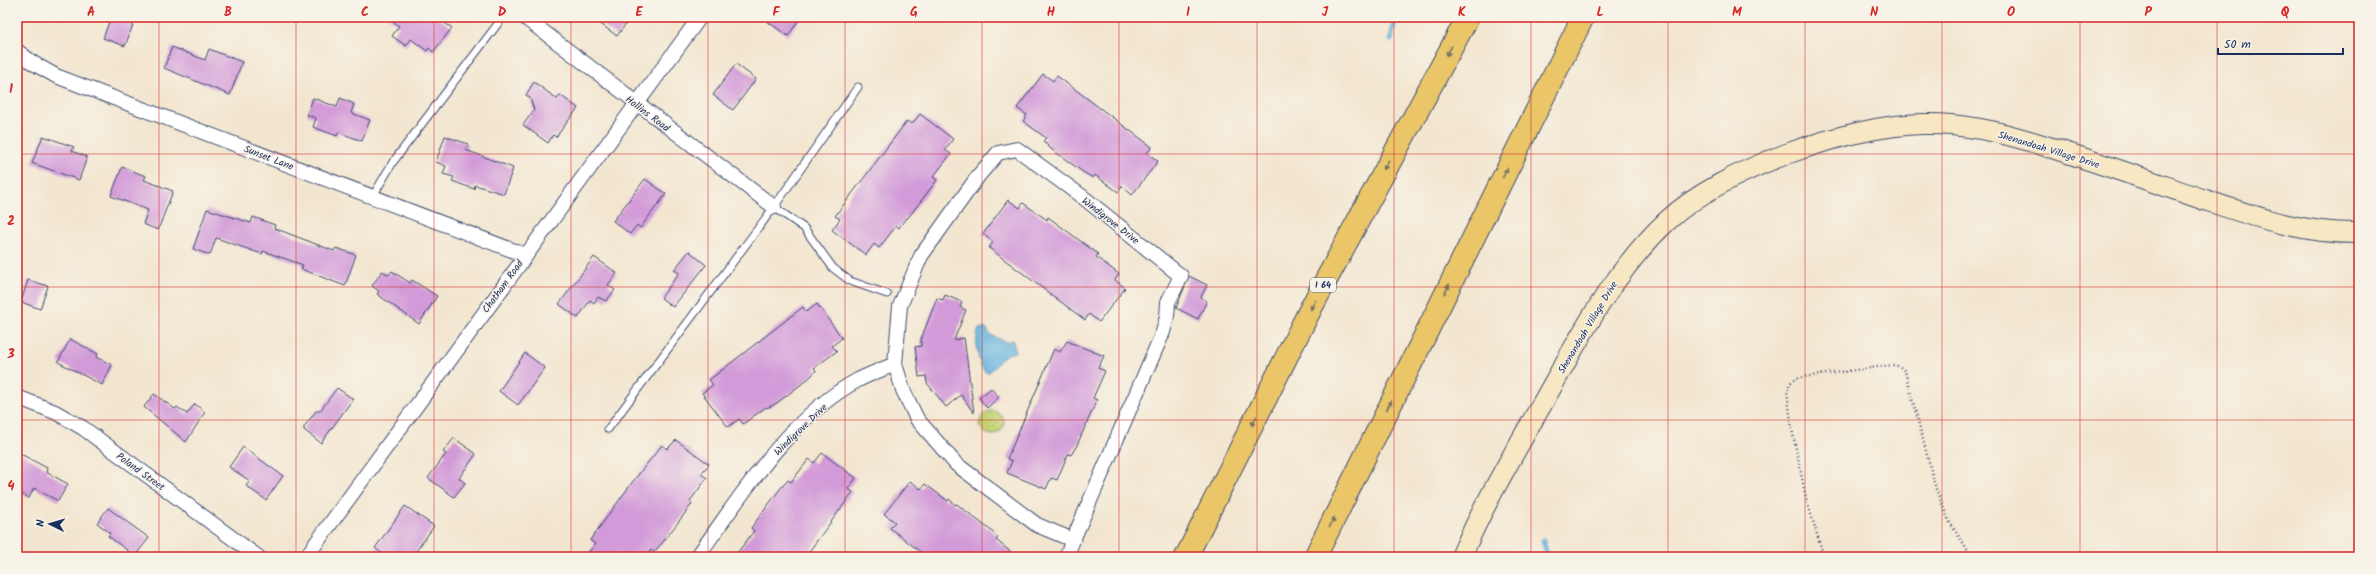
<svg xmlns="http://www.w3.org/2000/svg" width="2376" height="574" font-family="Kalam,sans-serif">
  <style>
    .park { fill: url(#park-dots); stroke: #70826a }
    .water { fill: #64b3de; stroke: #40719e }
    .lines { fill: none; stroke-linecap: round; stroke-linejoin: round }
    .stream { stroke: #64b3de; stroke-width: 5 }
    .building { fill: #d29ad8 }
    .lane-casing { stroke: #3b4a6f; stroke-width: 9 }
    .street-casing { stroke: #3b4a6f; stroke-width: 16 }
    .secondary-casing { stroke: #3b4a6f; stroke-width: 22 }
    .highway-casing { stroke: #3b4a6f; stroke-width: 24 }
    .path { stroke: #3b4a6f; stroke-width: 2.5; stroke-dasharray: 1 3; stroke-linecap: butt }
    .lane { stroke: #fff; stroke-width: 7 }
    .street { stroke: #fff; stroke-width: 14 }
    .secondary { stroke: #f7e8c3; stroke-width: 20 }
    .highway { stroke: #eac669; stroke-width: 22 }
    .oneway { fill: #787363 }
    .grid { fill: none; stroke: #d62828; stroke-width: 1; stroke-opacity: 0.55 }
    .labels { text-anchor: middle; stroke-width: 3; stroke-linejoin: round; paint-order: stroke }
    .shield { fill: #f7f3e8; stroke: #5d6a87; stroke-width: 1 }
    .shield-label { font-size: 9px; font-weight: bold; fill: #1b2f5e }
    .street-label { font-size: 10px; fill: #1b2f5e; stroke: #f7f3e8 }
    .neatline { fill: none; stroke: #d62828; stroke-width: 1.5 }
    .grid-label { font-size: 13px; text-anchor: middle; font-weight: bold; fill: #d62828 }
  </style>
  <defs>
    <pattern id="park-dots" width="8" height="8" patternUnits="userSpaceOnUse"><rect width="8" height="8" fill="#c6d476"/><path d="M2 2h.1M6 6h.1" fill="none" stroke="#aab668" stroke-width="1.8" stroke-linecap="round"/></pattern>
  </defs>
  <rect width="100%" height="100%" fill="#f7f3e8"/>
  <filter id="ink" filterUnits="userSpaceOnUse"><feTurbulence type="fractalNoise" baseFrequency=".025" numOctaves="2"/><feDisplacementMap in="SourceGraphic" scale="8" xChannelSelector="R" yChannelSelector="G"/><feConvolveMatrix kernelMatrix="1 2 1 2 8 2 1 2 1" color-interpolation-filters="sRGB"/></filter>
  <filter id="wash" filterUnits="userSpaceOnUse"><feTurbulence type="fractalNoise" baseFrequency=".012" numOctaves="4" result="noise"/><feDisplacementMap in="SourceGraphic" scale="16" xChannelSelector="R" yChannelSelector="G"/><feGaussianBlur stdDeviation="0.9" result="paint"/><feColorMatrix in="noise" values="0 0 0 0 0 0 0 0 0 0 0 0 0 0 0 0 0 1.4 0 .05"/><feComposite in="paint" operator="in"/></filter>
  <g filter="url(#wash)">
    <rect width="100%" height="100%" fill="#f3e6d0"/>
    <circle class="park" cx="992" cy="423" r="12"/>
    <path class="water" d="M984 328 988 330 989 334 1006 342 1013 340 1015 352C997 356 1000 365 989 372H985C977 362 974 340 979 329Z"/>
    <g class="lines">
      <g class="stream">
        <path d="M1391 40 1395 17"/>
        <path d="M1543 541 1548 557"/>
      </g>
    </g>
    <g id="blocks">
      <g class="building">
        <path d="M111 17H136L125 46 103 38Z"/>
        <path d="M388 17H437L452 28 433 52 429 48 427 51 411 39 406 46 392 36 399 26Z"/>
        <path d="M591 17H631L617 36Z"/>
        <path d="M761 17H801L788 36Z"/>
        <path d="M172 47 205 60 209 49 242 62 230 95 164 68Z"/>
        <path d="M736 64 756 79 733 110 713 95Z"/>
        <path d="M1043 74 1053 81 1057 76 1152 147 1147 153 1158 161 1132 195 1122 186 1118 192 1095 175 1093 178 1083 172 1051 149 1043 141 1046 138 1023 121 1027 115 1017 108Z"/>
        <path d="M534 82 557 99 560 95 578 108 556 137 553 135 548 143 523 125 534 110 530 98 526 95Z"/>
        <path d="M313 98 337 107 340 98 354 104 351 113 370 120 362 141 338 132 337 136 313 127 316 118 307 115Z"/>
        <path d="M920 114 953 139 945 150 951 154 933 177 937 180 907 219 906 218 899 228 896 226 879 248 874 244 866 255 832 230 840 219 835 216 907 121 912 124Z"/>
        <path d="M43 136 74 147 72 151 87 157 79 180 32 163Z"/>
        <path d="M445 136 468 144 466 150 513 168 504 194 475 185 474 189 452 181 454 177 443 174 446 166 436 162Z"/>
        <path d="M122 167 146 176 144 180 173 191 158 230 143 224 148 210 111 196Z"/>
        <path d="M645 179 666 194 640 228 637 225 630 234 613 221Z"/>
        <path d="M1008 200 1020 208 1023 203 1047 220 1048 217 1098 254 1096 257 1119 274 1115 280 1125 288 1099 322 1089 314 1085 320 989 248 993 242 983 234Z"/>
        <path d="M207 209 251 223 253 217 275 225 274 228 334 251 336 248 356 255 345 286 301 269 303 265 263 251 262 254 216 238 210 255 193 249Z"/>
        <path d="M689 251 706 265 673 307 661 298 679 273 674 270Z"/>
        <path d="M594 257 617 273 608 285 615 290 606 301 598 297 594 303 590 300 578 318 559 304Z"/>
        <path d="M382 271 389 275 392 271 410 283 412 280 437 296 419 324 377 294 379 291 372 286Z"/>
        <path d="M1189 276 1207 285 1201 297 1207 301 1198 319 1176 308Z"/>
        <path d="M28 280 48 286 40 309 21 302Z"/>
        <path d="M945 295 962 302 960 307 966 310 954 340 964 338 974 413 961 395 946 407 927 383 926 376 919 377 915 347 921 346V339L937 298 943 300Z"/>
        <path d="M817 304 842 338 832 346 837 351 814 368 816 371 808 379 777 403 767 408 766 407 743 424 739 419 728 427 702 393 713 385 709 380 803 307 806 312Z"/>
        <path d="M70 339 98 354 96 357 112 365 102 385 58 362Z"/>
        <path d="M1067 341 1104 356 1098 368 1105 371 1093 398 1097 400 1077 445 1071 455 1068 454 1057 480 1051 478 1046 489 1007 473 1012 461 1007 459 1054 349 1060 352Z"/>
        <path d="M525 353 545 368 518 405 499 391Z"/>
        <path d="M337 388 353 399 321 443 304 430V427L316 411H320Z"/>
        <path d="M991 388 999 397 987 408 979 398Z"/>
        <path d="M154 394 175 409 177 407 187 414 195 404 205 412 186 442 144 407Z"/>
        <path d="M454 438 476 454 459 478 465 483 454 497 428 478 446 454 443 452Z"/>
        <path d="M676 440 709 464 701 474 707 478 690 501 692 504 663 542 654 552 651 550 646 557H585L595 544 590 540 634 480 662 445 667 449Z"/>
        <path d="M243 447 283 476 266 500 246 486 250 481 229 467Z"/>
        <path d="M17 452 47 468 46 472 68 484 58 501 34 488 29 498 17 491Z"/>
        <path d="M822 453 856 478 848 489 853 492 805 557H734L754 531 751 528 780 489 788 480 791 482 809 459 814 463Z"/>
        <path d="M910 481 921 489 925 484 948 501 949 499 956 505 957 504 989 529 998 537 996 540 1017 557H927L890 528 895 522 884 514Z"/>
        <path d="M405 506 434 526 412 557H387L375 548Z"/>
        <path d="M108 508 149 538 135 556 108 536 110 533 97 523Z"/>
      </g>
    </g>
  </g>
  <g filter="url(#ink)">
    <use href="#blocks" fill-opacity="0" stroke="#3b4a6f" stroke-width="1"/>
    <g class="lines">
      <defs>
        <g id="lane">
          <path d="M373 196 393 162 503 17"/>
          <path d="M774 207 804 228 833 268 850 281 887 294"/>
          <path d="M608 429 774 207 858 87"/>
        </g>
        <g id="street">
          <path d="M524 17 774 207"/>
          <path d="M17 51 33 63 56 76 525 255"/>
          <path d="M1017 149 1084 198 1181 276 1168 302 1167 317 1163 332 1073 540 1037 525 956 464 917 419 903 390 895 364 900 306 921 256 979 175 998 153Z"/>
          <path d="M17 397 55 412 83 428 258 557"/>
          <path d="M306 557 700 17"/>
          <path d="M697 557C742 495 789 417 858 380 870 374 883 369 895 364"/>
          <path d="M1066 557 1073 540"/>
        </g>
        <path id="secondary" d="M1461 557C1485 501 1516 450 1546 397 1581 335 1614 271 1667 221 1721 170 1848 125 1923 124 1962 123 2002 132 2039 144 2095 161 2150 181 2205 200 2256 217 2304 234 2359 233"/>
        <g id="highway">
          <path d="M1186 557 1311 308 1468 17"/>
          <path d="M1315 557 1583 17"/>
        </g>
      </defs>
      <use href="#lane" class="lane-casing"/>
      <use href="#street" class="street-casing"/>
      <use href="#secondary" class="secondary-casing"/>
      <use href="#highway" class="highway-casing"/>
      <path class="path" d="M1824 557 1806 498 1792 429 1787 391 1790 383 1797 378 1892 365 1899 366 1905 371 1936 489 1949 521 1972 557"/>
      <use href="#lane" class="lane"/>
      <use href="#street" class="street"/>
      <use href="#secondary" class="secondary"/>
      <use href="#highway" class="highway"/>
    </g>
    <defs><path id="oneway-solid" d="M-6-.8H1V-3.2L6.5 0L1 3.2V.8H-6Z"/></defs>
    <g class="oneway">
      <use href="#oneway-solid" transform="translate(1449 51) rotate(119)"/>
      <use href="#oneway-solid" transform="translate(1386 165) rotate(119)"/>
      <use href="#oneway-solid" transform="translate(1505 173) rotate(-64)"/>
      <use href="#oneway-solid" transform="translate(1447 289) rotate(-64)"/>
      <use href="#oneway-solid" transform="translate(1313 305) rotate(117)"/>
      <use href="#oneway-solid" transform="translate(1389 405) rotate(-64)"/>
      <use href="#oneway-solid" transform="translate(1254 421) rotate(117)"/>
      <use href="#oneway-solid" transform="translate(1332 522) rotate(-64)"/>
    </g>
  </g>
  <path class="grid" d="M159 17V557M296 17V557M434 17V557M571 17V557M708 17V557M845 17V557M982 17V557M1119 17V557M1257 17V557M1394 17V557M1531 17V557M1668 17V557M1805 17V557M1942 17V557M2080 17V557M2217 17V557M17 154H2359M17 287H2359M17 420H2359"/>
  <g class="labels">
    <rect class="shield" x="1310" y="278" width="26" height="14" rx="3"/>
    <g class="shield-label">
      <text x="1323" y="288">I 64</text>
    </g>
    <g class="street-label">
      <text transform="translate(648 113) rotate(37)" y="4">Hollins Road</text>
      <text transform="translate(2049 149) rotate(17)" y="4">Shenandoah Village Drive</text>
      <text transform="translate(269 157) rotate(21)" y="4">Sunset Lane</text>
      <text transform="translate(1111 220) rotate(38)" y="4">Windigrove Drive</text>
      <text transform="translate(502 286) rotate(-54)" y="4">Chatham Road</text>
      <text transform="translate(1587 327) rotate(-59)" y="4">Shenandoah Village Drive</text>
      <text transform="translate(800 429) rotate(-44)" y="4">Windigrove Drive</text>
      <text transform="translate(141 471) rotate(36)" y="4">Poland Street</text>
    </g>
  </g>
  <rect width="2376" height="574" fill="none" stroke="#f7f3e8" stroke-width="44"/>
  <g transform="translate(50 524) rotate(275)" stroke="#f7f3e8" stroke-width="3" paint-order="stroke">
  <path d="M0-3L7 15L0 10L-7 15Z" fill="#1b2f5e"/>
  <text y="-6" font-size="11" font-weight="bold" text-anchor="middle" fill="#1b2f5e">N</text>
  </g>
  <path d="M2218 48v6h125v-6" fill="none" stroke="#1b2f5e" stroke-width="2"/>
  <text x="2224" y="48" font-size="12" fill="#1b2f5e" stroke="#f7f3e8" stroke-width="3" paint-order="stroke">50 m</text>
  <rect x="22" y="22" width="2332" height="530" class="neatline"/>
  <g class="grid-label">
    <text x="91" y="16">A</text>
    <text x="228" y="16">B</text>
    <text x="365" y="16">C</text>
    <text x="502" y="16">D</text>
    <text x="639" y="16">E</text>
    <text x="776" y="16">F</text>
    <text x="914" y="16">G</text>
    <text x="1051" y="16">H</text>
    <text x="1188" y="16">I</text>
    <text x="1325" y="16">J</text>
    <text x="1462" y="16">K</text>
    <text x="1600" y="16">L</text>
    <text x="1737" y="16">M</text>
    <text x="1874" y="16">N</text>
    <text x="2011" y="16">O</text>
    <text x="2148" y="16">P</text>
    <text x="2285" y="16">Q</text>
    <text x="11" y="93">1</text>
    <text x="11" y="225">2</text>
    <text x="11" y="358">3</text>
    <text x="11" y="490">4</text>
  </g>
</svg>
